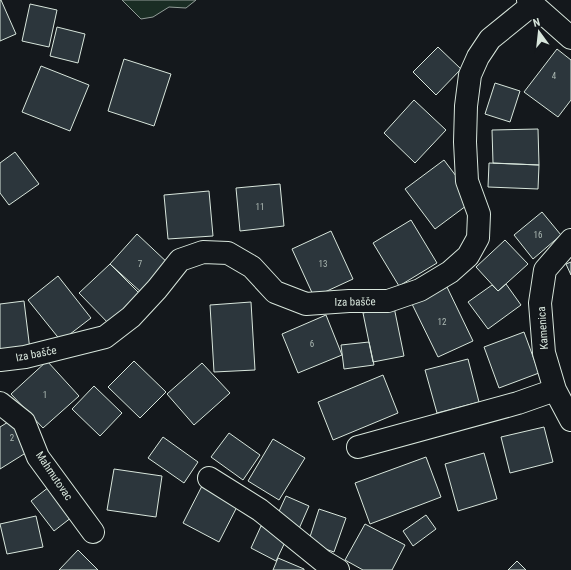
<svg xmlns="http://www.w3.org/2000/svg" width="571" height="570" font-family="'Roboto Condensed',sans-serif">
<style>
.green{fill:#1a2d24;stroke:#939e99}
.building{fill:#2c363c;stroke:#d8e6dc}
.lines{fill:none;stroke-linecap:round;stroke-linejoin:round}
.minor-casing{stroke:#d8e6dc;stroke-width:24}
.minor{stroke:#14181c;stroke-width:22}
.labels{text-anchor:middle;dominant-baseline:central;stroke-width:3;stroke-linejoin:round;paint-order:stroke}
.number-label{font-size:9px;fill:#adbab4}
.street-label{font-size:11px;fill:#d8e6dc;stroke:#14181c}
</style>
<rect width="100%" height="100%" fill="#14181c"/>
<!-- green -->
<path class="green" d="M 122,0 L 196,0 L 186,8 L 169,7 L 153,17 L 141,19 Z"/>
<!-- building -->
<path class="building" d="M 0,0 L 1,0 L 16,34 L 0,41 Z
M 30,4 L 57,10 L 49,47 L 22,41 Z
M 57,27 L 85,34 L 78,63 L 50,56 Z
M 438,47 L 461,69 L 436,95 L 413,72 Z
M 557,49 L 571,60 L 571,100 L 558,117 L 524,92 Z
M 124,59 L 171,74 L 154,126 L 108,111 Z
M 41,66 L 89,85 L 70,131 L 22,112 Z
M 495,83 L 520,91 L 510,122 L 485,114 Z
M 414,100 L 446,130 L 415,163 L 384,133 Z
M 538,129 L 539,165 L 493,163 L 492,130 Z
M 15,152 L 39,184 L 9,205 L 0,193 L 0,163 Z
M 444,160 L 474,200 L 435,229 L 405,189 Z
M 489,163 L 539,165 L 538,189 L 488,187 Z
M 280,184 L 284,226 L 240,231 L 236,188 Z
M 209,191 L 213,236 L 168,239 L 164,195 Z
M 542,212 L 561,235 L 533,259 L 514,235 Z
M 411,220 L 437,263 L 399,286 L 373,243 Z
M 331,231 L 353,279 L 314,297 L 292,249 Z
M 137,234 L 170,265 L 143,294 L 110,264 Z
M 505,240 L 528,264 L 498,291 L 476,267 Z
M 571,262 L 571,275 L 566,264 Z
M 110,264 L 143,297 L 112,327 L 79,293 Z
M 58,276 L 91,318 L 61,341 L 28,300 Z
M 506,284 L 521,305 L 488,329 L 468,302 L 492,285 L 498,291 Z
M 447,287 L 473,341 L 438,357 L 412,304 Z
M 24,301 L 30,350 L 0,354 L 0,304 Z
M 251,302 L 255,370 L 214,372 L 210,305 Z
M 394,307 L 404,356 L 373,362 L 363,313 Z
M 326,315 L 342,355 L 298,373 L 282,334 Z
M 524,332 L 539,373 L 499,388 L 484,347 Z
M 369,342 L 374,365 L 344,369 L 341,345 Z
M 468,359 L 479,402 L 437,413 L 425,370 Z
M 47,361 L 79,396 L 43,428 L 11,394 Z
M 134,361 L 166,392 L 140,418 L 108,387 Z
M 202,363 L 230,393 L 194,425 L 167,394 Z
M 383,375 L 398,413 L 333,440 L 318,402 Z
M 94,386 L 122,413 L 100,436 L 72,409 Z
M 13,419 L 32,449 L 0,469 L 0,427 Z
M 544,427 L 553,462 L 510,473 L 501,437 Z
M 229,433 L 260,455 L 243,480 L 211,457 Z
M 163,437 L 198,462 L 184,483 L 148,458 Z
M 273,439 L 305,458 L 279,500 L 248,481 Z
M 484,453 L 497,499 L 458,511 L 445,464 Z
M 426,457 L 441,497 L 370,524 L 355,483 Z
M 114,469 L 162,476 L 156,517 L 107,510 Z
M 204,482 L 240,501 L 219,542 L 183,523 Z
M 49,487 L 72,517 L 54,531 L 31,501 Z
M 286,496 L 309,506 L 298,531 L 275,520 Z
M 319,509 L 346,518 L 334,552 L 308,543 Z
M 426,515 L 436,529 L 413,546 L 403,531 Z
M 36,516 L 43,547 L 7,554 L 0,524 Z
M 365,524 L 405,545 L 392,570 L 363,570 L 345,560 Z
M 261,526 L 287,538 L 276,561 L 251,548 Z
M 78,550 L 98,570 L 59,570 Z
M 278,558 L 304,569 L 304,570 L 273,570 Z
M 517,561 L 526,570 L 508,570 Z"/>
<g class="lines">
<defs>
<path id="minor" d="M 528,0 L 571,38
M 571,240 L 545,270 L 540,303 L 544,353 L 555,390 L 571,420
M 0,360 L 25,357 L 105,337 L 131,317 L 157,289 L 180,260 L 203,252 L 228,253 L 252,267 L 275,292 L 306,304 L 349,301 L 388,301 L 420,290 L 450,272 L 468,256 L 478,238 L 479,214 L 467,181 L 465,142 L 466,106 L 470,75 L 478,57 L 490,39 L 532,5
M 0,403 L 24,422 L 38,457 L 93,532
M 358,447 L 518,403 L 555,390
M 209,478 L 260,510 L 323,561 L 338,570"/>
</defs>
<!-- minor casing -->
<use href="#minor" class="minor-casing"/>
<!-- minor -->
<use href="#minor" class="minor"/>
</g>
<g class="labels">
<!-- number labels -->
<g class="number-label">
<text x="554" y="76">4</text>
<text x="260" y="207">11</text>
<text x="538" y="235">16</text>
<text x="140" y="264">7</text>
<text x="323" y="264">13</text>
<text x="442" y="322">12</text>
<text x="312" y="344">6</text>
<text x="45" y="395">1</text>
<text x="12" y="438">2</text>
</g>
<!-- street labels -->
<g class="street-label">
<text transform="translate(355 302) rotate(-1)">Iza bašče</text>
<text transform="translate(543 328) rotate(-94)">Kamenica</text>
<text transform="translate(36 354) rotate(-11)">Iza bašče</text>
<text transform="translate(54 476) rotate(56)">Mahmutovac</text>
</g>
</g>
<!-- north arrow -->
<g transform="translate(539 32) rotate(345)" stroke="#14181c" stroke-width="3" paint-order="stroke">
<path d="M0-3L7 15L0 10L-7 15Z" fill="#d8e6dc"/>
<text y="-6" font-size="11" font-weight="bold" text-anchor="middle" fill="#d8e6dc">N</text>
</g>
</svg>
